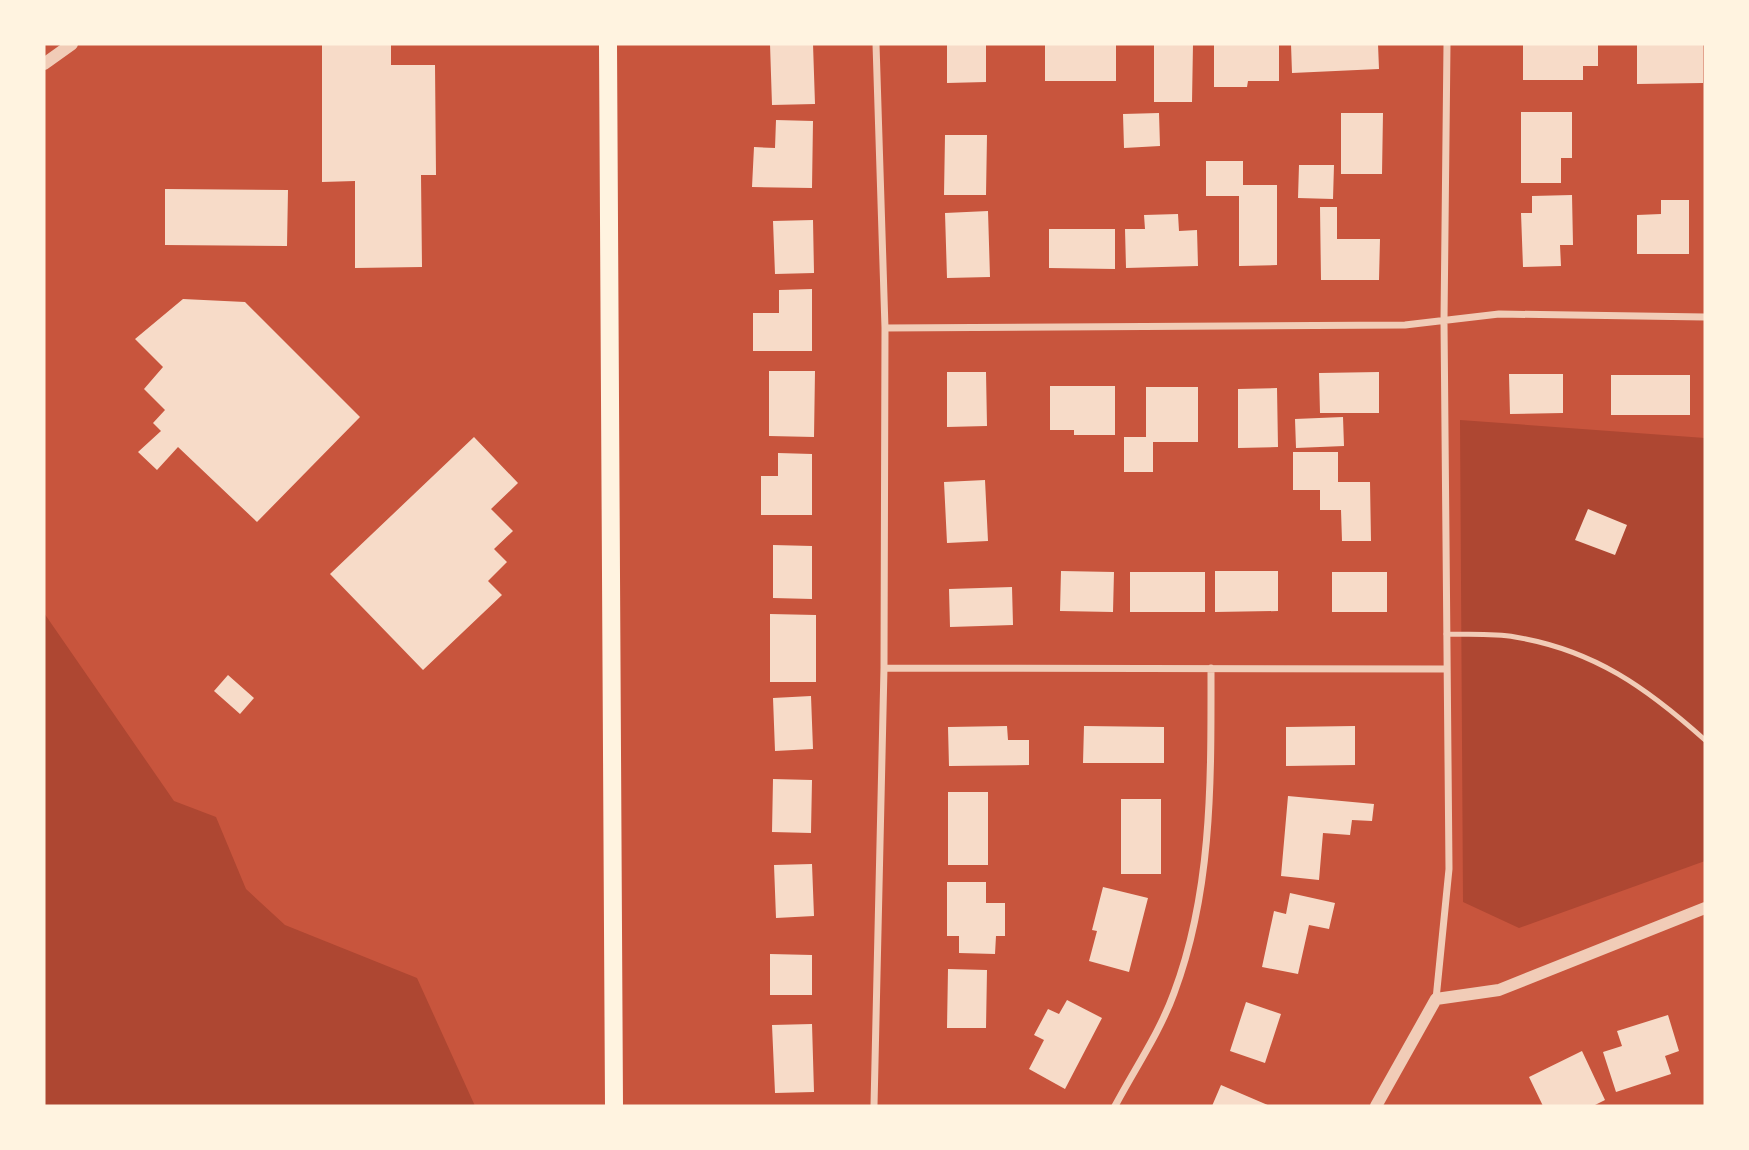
<svg xmlns="http://www.w3.org/2000/svg" width="1749" height="1150" font-family="'Roboto Condensed',sans-serif">
<style>
.green{fill:#ae4732}
.building{fill:#f7dbc8}
.lines{fill:none;stroke-linecap:round;stroke-linejoin:round}
.service{stroke:#f1ccb7;stroke-width:5}
.minor{stroke:#f1ccb7;stroke-width:7}
.tertiary{stroke:#f1ccb7;stroke-width:12}
.primary{stroke:#fff3e0;stroke-width:18}
</style>
<rect width="100%" height="100%" fill="#c8553d"/>
<!-- green -->
<path class="green" d="M 1460,420 L 1705,438 L 1705,861 L 1519,928 L 1463,902 Z
M 44,613 L 174,801 L 216,817 L 246,889 L 285,925 L 417,978 L 475,1106 L 44,1106 Z"/>
<!-- building -->
<path class="building" d="M 391,44 L 391,65 L 435,65 L 436,175 L 421,175 L 422,267 L 355,268 L 355,181 L 322,182 L 322,45 Z
M 770,44 L 813,44 L 815,104 L 772,105 Z
M 947,44 L 986,44 L 986,82 L 947,83 Z
M 1045,44 L 1116,44 L 1116,81 L 1045,81 Z
M 1154,44 L 1193,44 L 1192,102 L 1154,102 Z
M 1214,44 L 1279,44 L 1279,81 L 1248,81 L 1247,87 L 1214,87 Z
M 1291,44 L 1378,44 L 1379,69 L 1292,73 Z
M 1523,44 L 1598,44 L 1598,66 L 1583,66 L 1583,80 L 1523,80 Z
M 1637,44 L 1703,44 L 1703,83 L 1637,84 Z
M 1521,112 L 1572,112 L 1572,158 L 1561,158 L 1561,183 L 1521,183 Z
M 1159,113 L 1160,146 L 1124,148 L 1123,114 Z
M 1341,113 L 1383,113 L 1382,174 L 1341,174 Z
M 776,120 L 813,121 L 812,188 L 752,187 L 754,147 L 775,148 Z
M 945,135 L 987,135 L 986,195 L 944,195 Z
M 1206,161 L 1243,161 L 1243,185 L 1277,185 L 1277,265 L 1239,266 L 1239,196 L 1206,196 Z
M 1299,165 L 1334,165 L 1333,199 L 1298,198 Z
M 165,189 L 288,190 L 287,246 L 165,245 Z
M 1572,195 L 1573,245 L 1560,245 L 1561,266 L 1523,267 L 1521,213 L 1532,213 L 1532,196 Z
M 1661,200 L 1689,200 L 1689,254 L 1637,254 L 1637,215 L 1661,214 Z
M 1320,207 L 1337,207 L 1337,239 L 1380,239 L 1379,280 L 1321,280 Z
M 988,211 L 990,277 L 947,278 L 945,213 Z
M 1178,214 L 1179,231 L 1197,230 L 1198,266 L 1126,268 L 1125,229 L 1145,229 L 1144,215 Z
M 813,220 L 814,273 L 775,274 L 773,221 Z
M 1049,229 L 1115,229 L 1115,269 L 1049,268 Z
M 812,289 L 812,351 L 753,351 L 753,313 L 779,313 L 779,290 Z
M 183,299 L 245,302 L 360,417 L 257,522 L 178,447 L 157,470 L 138,452 L 161,431 L 153,423 L 165,410 L 144,389 L 163,367 L 135,339 Z
M 769,371 L 815,371 L 814,437 L 769,436 Z
M 947,372 L 986,372 L 987,426 L 947,427 Z
M 1379,372 L 1379,413 L 1320,413 L 1319,373 Z
M 1509,374 L 1563,374 L 1563,413 L 1510,414 Z
M 1611,375 L 1690,375 L 1690,415 L 1611,415 Z
M 1050,386 L 1115,386 L 1115,435 L 1074,435 L 1074,430 L 1050,430 Z
M 1146,387 L 1198,387 L 1198,442 L 1153,442 L 1153,472 L 1124,472 L 1124,437 L 1146,437 Z
M 1277,388 L 1278,447 L 1238,448 L 1238,389 Z
M 1343,417 L 1344,446 L 1296,448 L 1295,419 Z
M 474,437 L 518,483 L 491,509 L 513,531 L 494,549 L 507,562 L 488,581 L 502,595 L 423,670 L 330,574 Z
M 1293,452 L 1338,452 L 1338,482 L 1370,482 L 1371,541 L 1342,541 L 1341,510 L 1320,510 L 1320,490 L 1293,490 Z
M 778,453 L 812,454 L 812,515 L 761,515 L 761,476 L 778,476 Z
M 985,480 L 988,541 L 947,543 L 944,482 Z
M 1588,509 L 1627,525 L 1615,555 L 1575,540 Z
M 773,545 L 812,546 L 812,599 L 773,598 Z
M 1061,571 L 1114,572 L 1113,612 L 1060,611 Z
M 1215,571 L 1278,571 L 1278,611 L 1215,612 Z
M 1130,572 L 1205,572 L 1205,612 L 1130,612 Z
M 1332,572 L 1387,572 L 1387,612 L 1332,612 Z
M 1012,587 L 1013,625 L 950,627 L 949,589 Z
M 770,614 L 816,615 L 816,682 L 770,682 Z
M 228,675 L 254,698 L 240,714 L 214,691 Z
M 811,696 L 813,749 L 775,751 L 773,698 Z
M 1007,726 L 1008,740 L 1029,740 L 1029,765 L 949,766 L 948,727 Z
M 1084,726 L 1164,727 L 1164,763 L 1083,763 Z
M 1355,726 L 1355,765 L 1286,766 L 1286,727 Z
M 773,779 L 812,780 L 811,833 L 772,832 Z
M 948,792 L 988,792 L 988,865 L 948,865 Z
M 1288,796 L 1374,804 L 1372,821 L 1352,820 L 1350,835 L 1323,833 L 1319,880 L 1281,876 Z
M 1121,799 L 1161,799 L 1161,874 L 1121,874 Z
M 812,864 L 814,916 L 776,918 L 774,865 Z
M 947,882 L 986,882 L 986,903 L 1005,903 L 1005,936 L 996,936 L 995,954 L 959,953 L 959,936 L 947,936 Z
M 1103,887 L 1148,898 L 1129,972 L 1089,961 L 1097,931 L 1092,930 Z
M 1290,893 L 1335,903 L 1329,929 L 1309,925 L 1298,974 L 1262,967 L 1274,911 L 1286,914 Z
M 770,954 L 812,955 L 812,995 L 770,995 Z
M 948,969 L 987,970 L 986,1028 L 947,1028 Z
M 1067,1000 L 1102,1018 L 1065,1089 L 1029,1069 L 1044,1040 L 1034,1035 L 1048,1009 L 1059,1014 Z
M 1246,1002 L 1281,1014 L 1265,1063 L 1230,1051 Z
M 1668,1015 L 1679,1051 L 1665,1056 L 1671,1074 L 1616,1092 L 1603,1052 L 1622,1046 L 1617,1031 Z
M 812,1024 L 814,1092 L 775,1093 L 772,1025 Z
M 1582,1051 L 1605,1100 L 1593,1106 L 1543,1106 L 1529,1077 Z
M 1221,1085 L 1270,1106 L 1212,1106 Z"/>
<g class="lines">
<!-- service -->
<path class="service" d="M 1446,634 C 1468,635 1493,633 1515,637 C 1594,650 1647,688 1705,740"/>
<!-- minor -->
<path class="minor" d="M 885,328 L 1405,325 L 1499,314 L 1705,317
M 884,668 L 1445,669
M 1436,999 L 1449,869 L 1444,321 L 1447,44
M 874,1106 L 884,668 L 885,328 L 876,44
M 1115,1106 C 1134,1070 1160,1032 1174,993 C 1213,889 1211,777 1211,668"/>
<!-- tertiary -->
<path class="tertiary" d="M 44,64 L 72,44
M 1376,1106 L 1436,999 L 1499,990 L 1705,908"/>
<!-- primary -->
<path class="primary" d="M 608,44 L 614,1106"/>
</g>
<!-- border -->
<rect width="1749" height="1150" fill="none" stroke="#fff3e0" stroke-width="91"/>
</svg>
